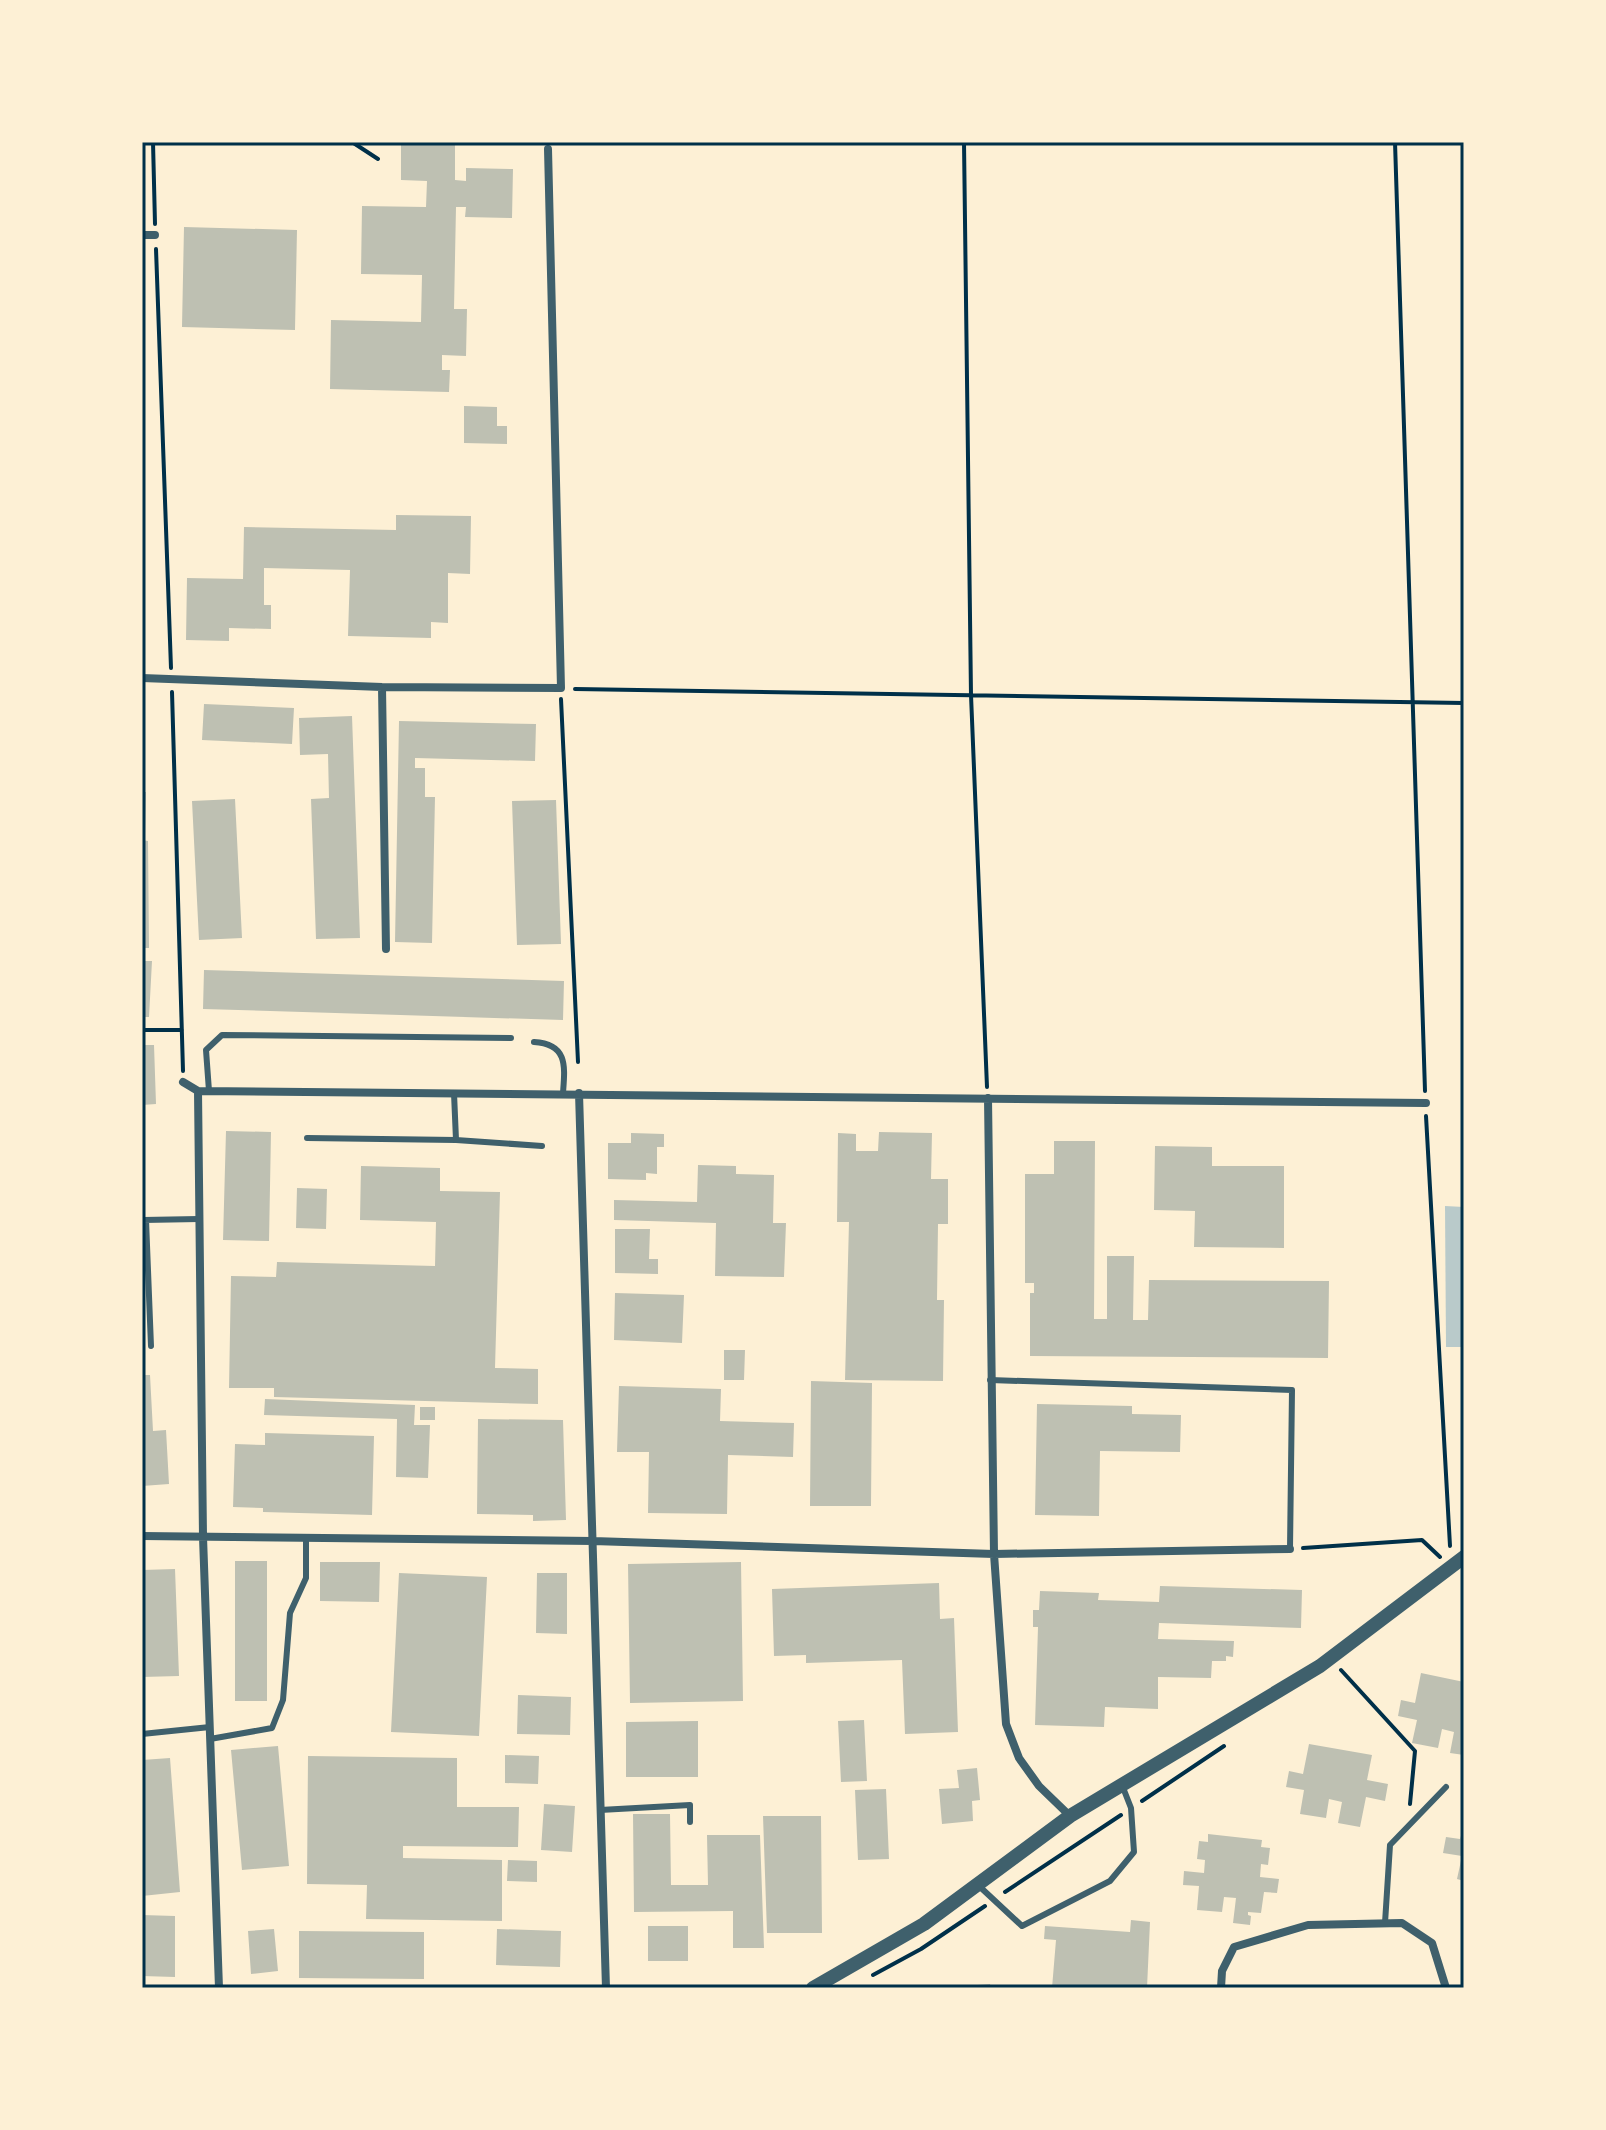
<svg xmlns="http://www.w3.org/2000/svg" width="1606" height="2130" font-family="Commissioner,sans-serif">
<style>
.green{fill:#b9caca}
.building{fill:#bec0b2}
.lines{fill:none;stroke-linecap:round;stroke-linejoin:round}
.path{stroke:#003049;stroke-width:4}
.service{stroke:#3f606c;stroke-width:6}
.minor{stroke:#3f606c;stroke-width:8}
.tertiary{stroke:#3f606c;stroke-width:14}
.neatline{fill:none;stroke:#003049;stroke-width:3}
</style>
<rect width="100%" height="100%" fill="#fdf0d5"/>
<!-- green -->
<path class="green" d="M 1445,1206 L 1464,1207 L 1464,1347 L 1446,1347 Z"/>
<!-- building -->
<path class="building" d="M 401,142 L 455,142 L 455,180 L 466,181 L 466,168 L 513,169 L 512,218 L 465,217 L 466,207 L 456,207 L 454,309 L 467,309 L 466,356 L 442,355 L 442,370 L 450,370 L 449,392 L 330,389 L 331,320 L 421,322 L 422,275 L 361,274 L 362,206 L 426,207 L 427,181 L 401,180 Z
M 184,227 L 297,230 L 295,330 L 182,327 Z
M 464,406 L 497,407 L 497,426 L 507,426 L 507,444 L 464,443 Z
M 396,515 L 471,516 L 470,574 L 448,573 L 448,623 L 431,622 L 431,638 L 348,636 L 350,570 L 264,568 L 264,605 L 271,605 L 271,629 L 229,628 L 229,641 L 186,640 L 187,578 L 243,579 L 244,527 L 396,530 Z
M 204,704 L 294,708 L 292,744 L 202,740 Z
M 352,716 L 360,938 L 316,939 L 311,799 L 329,798 L 328,754 L 300,755 L 299,718 Z
M 399,721 L 536,724 L 535,761 L 415,758 L 415,768 L 425,768 L 425,797 L 435,797 L 432,943 L 395,942 Z
M 142,792 L 146,792 L 145,834 L 142,833 Z
M 235,799 L 242,938 L 199,940 L 192,801 Z
M 556,800 L 561,944 L 517,945 L 512,801 Z
M 142,840 L 148,841 L 149,948 L 142,948 Z
M 142,961 L 152,961 L 149,1017 L 142,1017 Z
M 204,970 L 564,981 L 563,1020 L 203,1009 Z
M 142,1045 L 154,1045 L 156,1104 L 142,1105 Z
M 226,1131 L 271,1132 L 269,1241 L 223,1240 Z
M 879,1132 L 932,1133 L 931,1179 L 948,1179 L 948,1224 L 938,1224 L 937,1300 L 944,1300 L 943,1381 L 845,1380 L 849,1222 L 837,1222 L 838,1133 L 856,1134 L 856,1151 L 878,1151 Z
M 631,1133 L 664,1134 L 664,1147 L 657,1147 L 657,1174 L 646,1173 L 646,1180 L 608,1179 L 608,1143 L 631,1143 Z
M 1054,1141 L 1095,1141 L 1094,1319 L 1107,1319 L 1107,1256 L 1134,1256 L 1133,1320 L 1148,1320 L 1149,1280 L 1329,1281 L 1328,1358 L 1030,1356 L 1030,1293 L 1034,1293 L 1034,1283 L 1025,1283 L 1025,1174 L 1054,1174 Z
M 1155,1146 L 1212,1147 L 1212,1166 L 1284,1166 L 1284,1248 L 1194,1247 L 1195,1211 L 1154,1210 Z
M 698,1165 L 736,1166 L 736,1174 L 774,1175 L 773,1223 L 786,1223 L 784,1277 L 715,1276 L 716,1223 L 614,1220 L 614,1200 L 697,1202 Z
M 361,1166 L 440,1168 L 440,1191 L 500,1192 L 495,1368 L 538,1369 L 538,1404 L 274,1397 L 274,1388 L 229,1388 L 231,1276 L 276,1277 L 277,1262 L 435,1266 L 436,1222 L 360,1220 Z
M 297,1188 L 327,1189 L 326,1229 L 296,1228 Z
M 615,1229 L 650,1229 L 649,1259 L 658,1259 L 658,1274 L 615,1273 Z
M 615,1293 L 684,1295 L 682,1343 L 614,1340 Z
M 724,1350 L 745,1350 L 744,1380 L 724,1380 Z
M 142,1375 L 150,1375 L 153,1431 L 166,1430 L 169,1484 L 142,1486 Z
M 811,1381 L 872,1383 L 871,1506 L 810,1506 Z
M 619,1386 L 721,1389 L 720,1421 L 794,1423 L 793,1457 L 728,1455 L 727,1514 L 648,1513 L 649,1452 L 617,1452 Z
M 265,1399 L 415,1405 L 414,1425 L 430,1425 L 428,1478 L 396,1477 L 397,1419 L 264,1415 Z
M 1037,1404 L 1132,1406 L 1132,1414 L 1181,1415 L 1180,1452 L 1100,1451 L 1099,1516 L 1035,1515 Z
M 420,1407 L 435,1407 L 435,1420 L 420,1420 Z
M 478,1419 L 563,1420 L 566,1520 L 533,1521 L 533,1515 L 477,1514 Z
M 265,1433 L 374,1436 L 372,1515 L 263,1512 L 263,1508 L 233,1507 L 235,1444 L 265,1445 Z
M 235,1561 L 267,1561 L 267,1701 L 235,1701 Z
M 320,1562 L 380,1562 L 379,1602 L 320,1601 Z
M 741,1562 L 743,1701 L 630,1703 L 628,1564 Z
M 175,1569 L 179,1676 L 142,1677 L 142,1570 Z
M 399,1573 L 487,1577 L 479,1736 L 391,1732 Z
M 537,1573 L 567,1573 L 567,1634 L 536,1633 Z
M 939,1583 L 940,1619 L 954,1618 L 958,1732 L 905,1734 L 902,1660 L 806,1663 L 806,1655 L 774,1656 L 772,1589 Z
M 1160,1586 L 1302,1590 L 1301,1628 L 1159,1623 L 1158,1639 L 1234,1641 L 1233,1657 L 1226,1656 L 1226,1661 L 1212,1661 L 1211,1678 L 1158,1677 L 1158,1709 L 1105,1707 L 1104,1727 L 1035,1725 L 1038,1627 L 1033,1627 L 1033,1610 L 1039,1610 L 1040,1591 L 1099,1593 L 1098,1600 L 1159,1602 Z
M 1421,1673 L 1464,1682 L 1464,1755 L 1450,1753 L 1454,1732 L 1442,1729 L 1438,1748 L 1412,1743 L 1417,1720 L 1398,1716 L 1401,1700 L 1415,1703 Z
M 518,1695 L 571,1697 L 570,1735 L 517,1734 Z
M 864,1720 L 867,1781 L 841,1782 L 838,1721 Z
M 698,1721 L 698,1777 L 626,1777 L 626,1722 Z
M 1309,1744 L 1372,1755 L 1367,1780 L 1388,1784 L 1385,1801 L 1366,1797 L 1360,1827 L 1338,1823 L 1342,1802 L 1329,1799 L 1326,1818 L 1300,1814 L 1304,1790 L 1286,1787 L 1289,1771 L 1303,1774 Z
M 278,1746 L 289,1866 L 242,1870 L 231,1750 Z
M 505,1755 L 539,1756 L 538,1784 L 505,1783 Z
M 308,1756 L 457,1758 L 457,1807 L 519,1807 L 518,1847 L 403,1846 L 403,1858 L 502,1860 L 502,1921 L 366,1919 L 367,1885 L 307,1884 Z
M 170,1758 L 180,1892 L 142,1896 L 142,1760 Z
M 977,1768 L 980,1800 L 972,1801 L 973,1821 L 942,1824 L 939,1789 L 959,1788 L 957,1770 Z
M 886,1789 L 889,1859 L 858,1860 L 855,1790 Z
M 544,1804 L 575,1806 L 572,1852 L 541,1850 Z
M 633,1814 L 670,1814 L 671,1885 L 708,1885 L 707,1835 L 760,1835 L 764,1948 L 733,1948 L 733,1911 L 634,1912 Z
M 763,1816 L 821,1816 L 822,1933 L 767,1933 Z
M 1463,1829 L 1464,1829 L 1464,1881 L 1457,1879 L 1462,1856 L 1443,1853 L 1446,1837 L 1460,1839 Z
M 1208,1834 L 1262,1840 L 1261,1847 L 1270,1848 L 1268,1865 L 1261,1864 L 1260,1877 L 1279,1879 L 1277,1893 L 1264,1892 L 1261,1913 L 1248,1912 L 1248,1915 L 1251,1916 L 1250,1925 L 1233,1923 L 1236,1898 L 1224,1897 L 1222,1912 L 1197,1910 L 1199,1886 L 1183,1885 L 1184,1871 L 1204,1873 L 1205,1860 L 1197,1859 L 1199,1841 L 1208,1842 Z
M 508,1860 L 537,1861 L 537,1882 L 507,1881 Z
M 142,1915 L 175,1916 L 175,1977 L 142,1976 Z
M 1131,1920 L 1150,1922 L 1147,1988 L 1052,1988 L 1056,1940 L 1044,1939 L 1045,1926 L 1130,1932 Z
M 648,1926 L 688,1926 L 688,1961 L 648,1961 Z
M 274,1929 L 278,1971 L 251,1974 L 248,1931 Z
M 497,1929 L 561,1931 L 560,1967 L 496,1965 Z
M 299,1931 L 424,1932 L 424,1979 L 299,1978 Z
M 990,1984 L 991,1988 L 966,1988 L 965,1986 Z"/>
<g class="lines">
<!-- path -->
<path class="path" d="M 153,142 L 155,224
M 352,142 L 378,159
M 964,142 L 971,695 L 987,1087
M 1395,142 L 1425,1091
M 156,249 L 171,668
M 575,689 L 1464,703
M 172,692 L 183,1071
M 561,699 L 578,1062
M 142,1030 L 182,1030
M 1426,1116 L 1450,1546
M 1303,1548 L 1422,1540 L 1440,1557
M 1341,1670 L 1415,1751 L 1410,1804
M 1142,1801 L 1224,1746
M 1005,1892 L 1121,1815
M 873,1975 L 921,1949 L 985,1906"/>
<!-- service -->
<path class="service" d="M 534,1042 C 568,1044 565,1066 563,1093
M 209,1091 L 206,1050 L 222,1035 L 511,1038
M 307,1138 L 456,1140 L 454,1093
M 456,1140 L 542,1146
M 143,1220 L 199,1219
M 146,1220 L 151,1346
M 990,1380 L 1292,1390 L 1290,1549
M 142,1734 L 210,1727
M 210,1739 L 272,1728 L 283,1700 L 290,1613 L 306,1578 L 306,1538
M 600,1810 L 690,1805 L 690,1822
M 979,1886 L 1022,1926 L 1110,1881 L 1134,1852 L 1131,1808 L 1122,1785
M 1385,1923 L 1390,1845 L 1446,1787"/>
<!-- minor -->
<path class="minor" d="M 142,235 L 155,235
M 142,678 L 382,687 L 561,688 L 548,149
M 382,687 L 386,949
M 183,1082 L 198,1091 L 203,1537 L 219,1988
M 198,1091 L 1426,1103
M 579,1093 L 606,1988
M 988,1098 L 994,1554 L 1006,1724 L 1019,1758 L 1039,1786 L 1070,1816
M 142,1536 L 593,1541 L 994,1554 L 1290,1549
M 1221,1988 L 1222,1971 L 1234,1947 L 1308,1925 L 1402,1923 L 1432,1943 L 1446,1988"/>
<!-- tertiary -->
<path class="tertiary" d="M 813,1988 L 924,1924 L 1070,1816 L 1320,1666 L 1464,1557"/>
</g>
<!-- border -->
<rect width="1606" height="2130" fill="none" stroke="#fdf0d5" stroke-width="288"/>
<rect x="144" y="144" width="1318" height="1842" class="neatline"/>
</svg>
